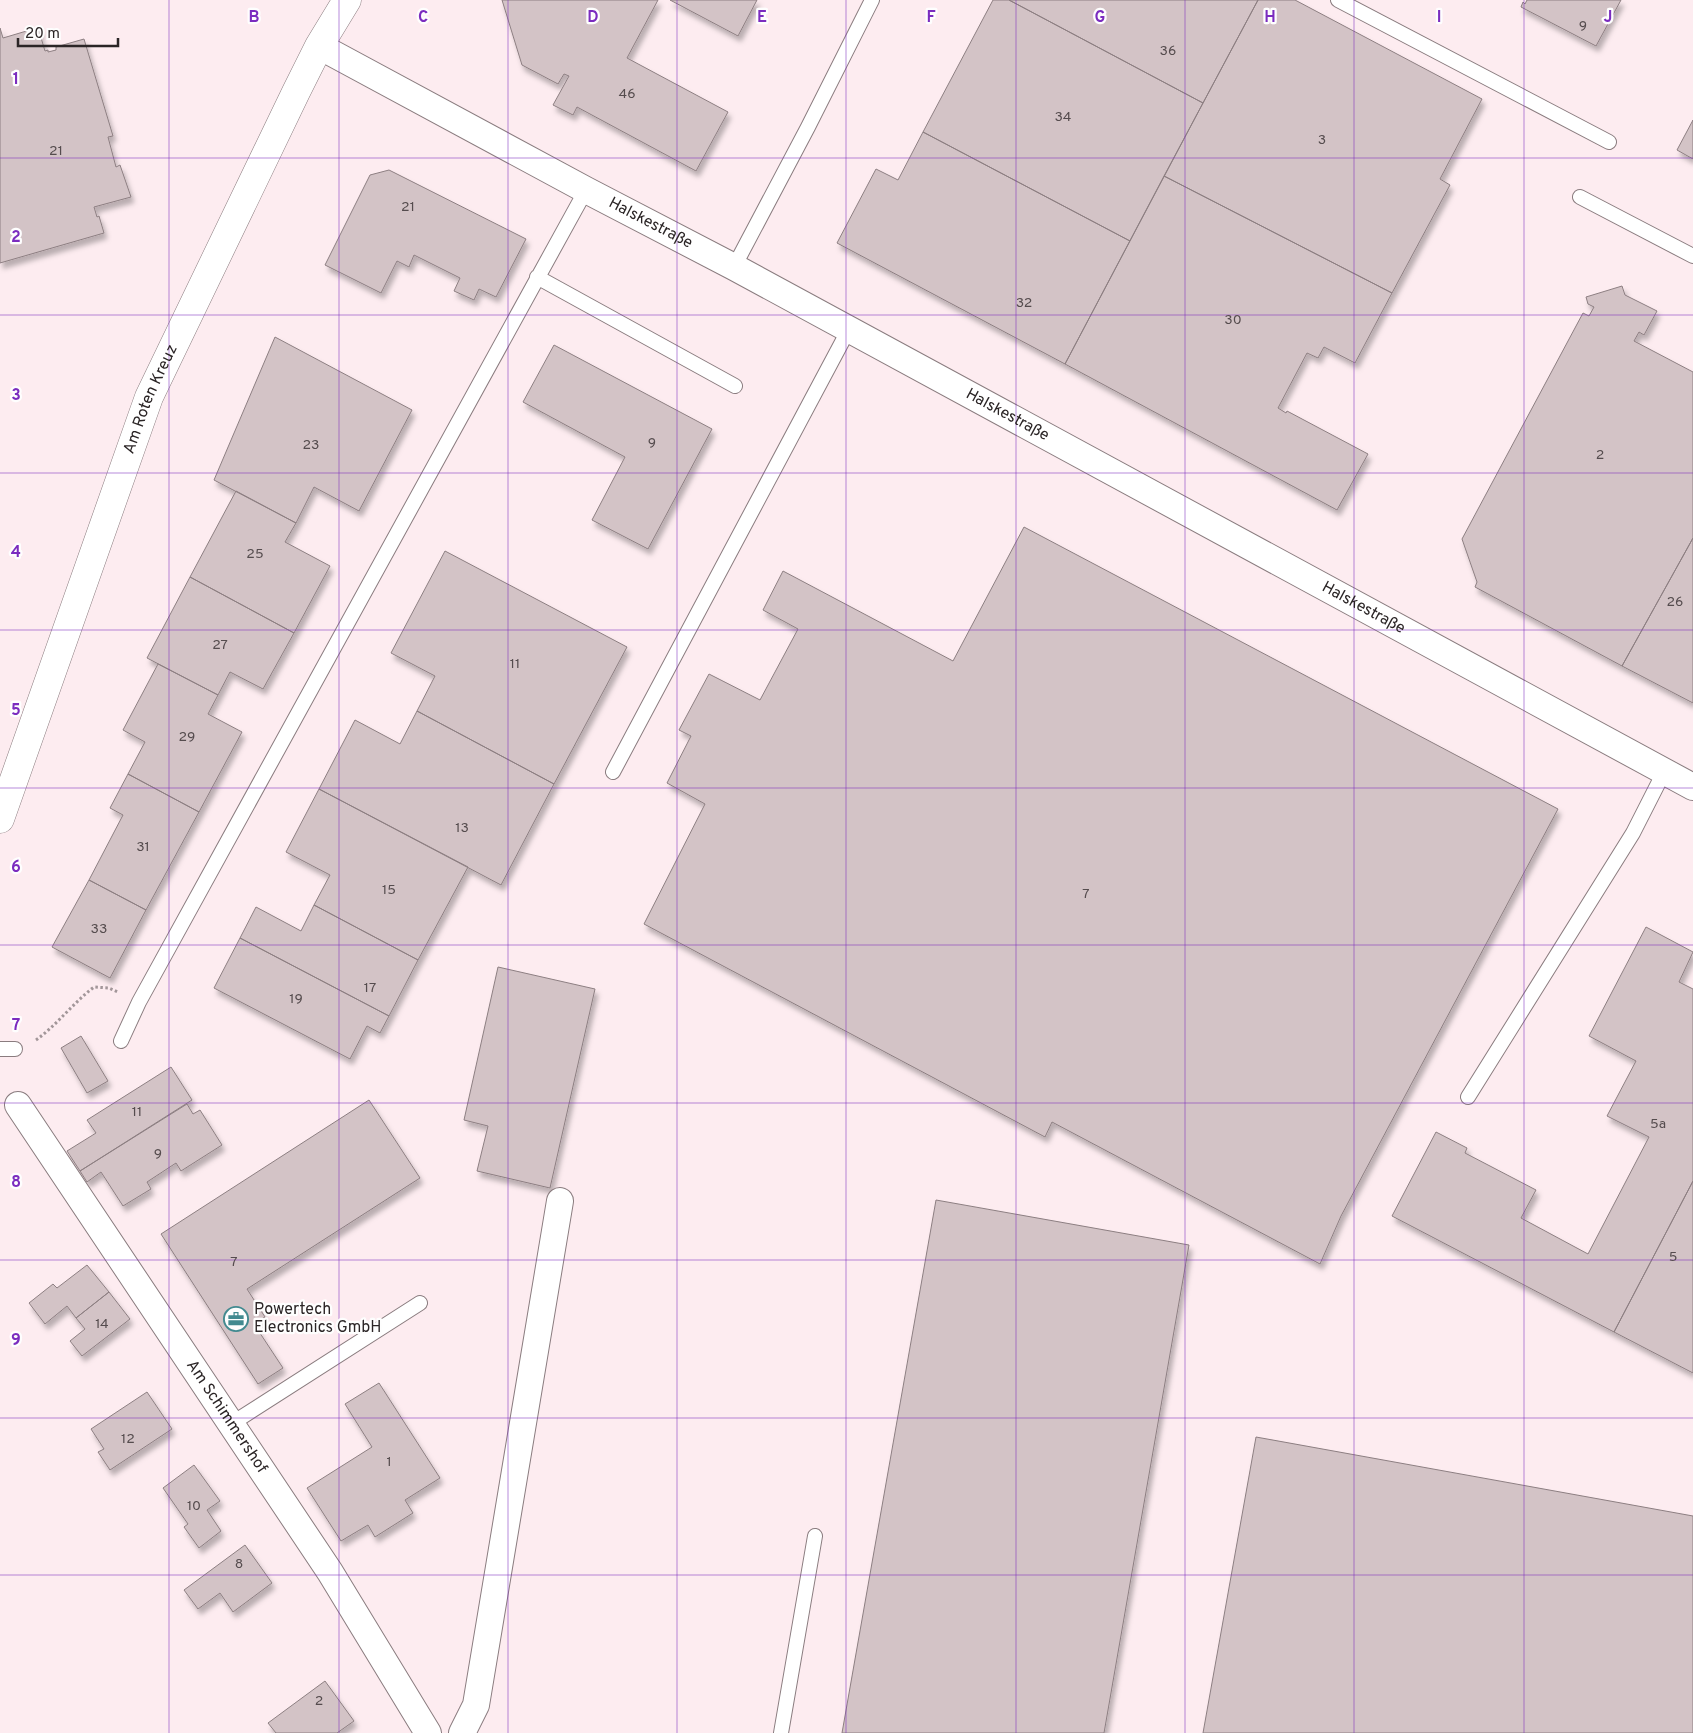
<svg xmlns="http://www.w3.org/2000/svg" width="1693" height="1733" font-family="Overpass,sans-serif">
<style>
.building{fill:#d3c3c6;stroke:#8d7f82;filter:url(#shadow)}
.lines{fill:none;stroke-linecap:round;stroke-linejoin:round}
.lane-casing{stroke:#8a7c7f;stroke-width:16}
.street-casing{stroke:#8a7c7f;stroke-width:28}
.secondary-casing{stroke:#8a7c7f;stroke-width:29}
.path{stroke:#a29699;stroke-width:3;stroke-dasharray:2.5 2.5;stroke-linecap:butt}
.lane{stroke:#fff;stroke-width:14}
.street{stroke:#fff;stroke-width:26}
.secondary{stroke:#fff;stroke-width:28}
.grid{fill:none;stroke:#7b2cbf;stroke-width:1;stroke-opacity:0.55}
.labels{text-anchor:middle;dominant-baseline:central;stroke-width:4.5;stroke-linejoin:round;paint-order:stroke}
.number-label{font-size:14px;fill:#554c4e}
.street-label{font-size:16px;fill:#2b2526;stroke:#fefefe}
.poi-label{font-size:16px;fill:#2b2526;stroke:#fefefe;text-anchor:start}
.grid-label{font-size:16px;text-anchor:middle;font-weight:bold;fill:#7b2cbf;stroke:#fefefe;stroke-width:4.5;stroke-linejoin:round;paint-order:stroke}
</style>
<defs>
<filter id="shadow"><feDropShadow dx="3" dy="5.5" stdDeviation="2.5" flood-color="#0004"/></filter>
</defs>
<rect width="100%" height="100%" fill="#fdecf0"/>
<!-- building -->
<path class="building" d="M 502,0 L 658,0 L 627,58 L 728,112 L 696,171 L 577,107 L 573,115 L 553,105 L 569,76 L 564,74 L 558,84 L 522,65 Z
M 670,0 L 757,0 L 738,36 Z
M 993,0 L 1009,0 L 1203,103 L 1130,241 L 923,132 Z
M 1009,0 L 1258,0 L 1203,103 Z
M 1258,0 L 1295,0 L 1482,99 L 1440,179 L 1450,185 L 1392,293 L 1164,176 Z
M 1527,0 L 1621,0 L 1596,46 L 1521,7 L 1523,2 L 1525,4 Z
M 40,27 L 41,30 L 39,31 L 45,51 L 48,50 L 48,52 L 56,50 L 56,47 L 84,39 L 113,136 L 108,137 L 116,167 L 120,165 L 131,197 L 94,207 L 97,217 L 99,216 L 104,233 L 0,263 L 0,28 L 3,38 Z
M 1693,120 L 1693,159 L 1677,150 Z
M 923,132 L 1130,241 L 1065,364 L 837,243 L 876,169 L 898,180 Z
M 389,170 L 526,239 L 496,297 L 479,289 L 474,300 L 454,291 L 460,278 L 414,255 L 409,267 L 397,261 L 381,293 L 325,265 L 370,175 Z
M 1164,176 L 1392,293 L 1355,363 L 1324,347 L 1318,358 L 1307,353 L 1278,408 L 1286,413 L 1287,411 L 1368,454 L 1337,510 L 1065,364 Z
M 1622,286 L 1625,295 L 1657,311 L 1644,335 L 1639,332 L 1634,341 L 1693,372 L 1693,538 L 1622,666 L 1475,587 L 1477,582 L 1462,539 L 1583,313 L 1589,316 L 1594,307 L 1588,304 L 1586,297 Z
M 275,337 L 412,410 L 359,511 L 314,487 L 296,523 L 214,480 Z
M 554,345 L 712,429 L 648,549 L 592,520 L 625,457 L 523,402 Z
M 236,491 L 296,523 L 285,542 L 330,566 L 294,633 L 190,577 Z
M 1024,527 L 1558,809 L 1341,1216 L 1320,1264 L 1052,1122 L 1045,1137 L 644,924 L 705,804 L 667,783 L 691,736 L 679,730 L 709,674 L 760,700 L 798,629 L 763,610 L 783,571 L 953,661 Z
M 1693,538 L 1693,703 L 1622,666 Z
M 445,551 L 627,647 L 554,784 L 417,711 L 435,676 L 391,653 Z
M 190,577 L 294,633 L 263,689 L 230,672 L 218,695 L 147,658 Z
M 158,664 L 218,695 L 208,714 L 242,732 L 199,812 L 128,774 L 145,742 L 123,730 Z
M 417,711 L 554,784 L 501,885 L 319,789 L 355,720 L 400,744 Z
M 128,774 L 199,812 L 146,910 L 89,880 L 123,815 L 110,808 Z
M 319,789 L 468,867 L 418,960 L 314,905 L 330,875 L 286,852 Z
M 89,880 L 146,910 L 110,978 L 52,947 Z
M 314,905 L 418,960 L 389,1016 L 240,938 L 256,907 L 301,931 Z
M 1646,927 L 1693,952 L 1679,982 L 1693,989 L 1693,1181 L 1614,1332 L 1392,1216 L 1436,1132 L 1467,1148 L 1465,1153 L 1536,1190 L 1521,1218 L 1588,1254 L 1649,1137 L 1607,1116 L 1636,1061 L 1589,1036 Z
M 240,938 L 389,1016 L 380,1033 L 367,1026 L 350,1059 L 214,988 Z
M 498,967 L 595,989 L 550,1188 L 477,1171 L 488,1126 L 464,1120 Z
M 81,1036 L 108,1081 L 87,1093 L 61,1048 Z
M 171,1067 L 192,1100 L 80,1171 L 67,1151 L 96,1133 L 87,1120 Z
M 369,1100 L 420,1178 L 247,1289 L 265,1317 L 254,1324 L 283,1368 L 258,1384 L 161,1234 Z
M 187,1104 L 193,1114 L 200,1110 L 222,1145 L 181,1171 L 176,1163 L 147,1182 L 151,1189 L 123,1206 L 101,1172 L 87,1182 L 80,1171 Z
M 1693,1181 L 1693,1373 L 1614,1332 Z
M 936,1200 L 1189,1245 L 1104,1733 L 842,1733 Z
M 87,1265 L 109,1292 L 76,1318 L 67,1306 L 45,1324 L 29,1303 L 53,1284 L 57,1288 Z
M 109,1292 L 130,1319 L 82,1356 L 70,1341 L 85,1329 L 76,1318 Z
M 379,1383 L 440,1478 L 405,1500 L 413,1513 L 375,1537 L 368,1525 L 341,1541 L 307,1488 L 372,1447 L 345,1404 Z
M 147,1392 L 172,1429 L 110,1470 L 98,1452 L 104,1449 L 91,1429 Z
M 1256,1437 L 1693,1516 L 1693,1733 L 1203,1733 Z
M 194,1465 L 220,1501 L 207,1510 L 221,1531 L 199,1548 L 184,1527 L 188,1524 L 163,1488 Z
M 245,1545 L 272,1583 L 233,1612 L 220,1593 L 198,1609 L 184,1590 Z
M 325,1681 L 354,1721 L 337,1733 L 276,1733 L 268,1723 Z"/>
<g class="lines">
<defs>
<path id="lane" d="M 1338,0 L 1609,142
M 1580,197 L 1693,256
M 734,267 L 808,127 L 872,0
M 537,277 L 735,386
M 613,772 L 849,329
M 121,1041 L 139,1002 L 586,190
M 0,1049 L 15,1049
M 1468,1097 L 1633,833 L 1664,772
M 231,1424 L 420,1303
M 781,1733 L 815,1536"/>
<g id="street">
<path id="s1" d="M 319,46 L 586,190 L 734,267 L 1693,787"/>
<path id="s2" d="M 18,1105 L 330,1572 L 428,1733"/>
<path d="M 462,1733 L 476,1705 L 560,1201"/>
</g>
<g id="secondary">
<path id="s3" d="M 0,819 L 149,397 L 296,92 L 319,46 L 347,0"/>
</g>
</defs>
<!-- lane casing -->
<use href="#lane" class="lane-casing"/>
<!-- street casing -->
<use href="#street" class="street-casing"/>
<!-- secondary casing -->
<use href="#secondary" class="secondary-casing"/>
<!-- path -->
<path class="path" d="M 36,1040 C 57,1025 73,1003 94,987 L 109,988 L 118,992"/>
<!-- lane -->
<use href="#lane" class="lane"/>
<!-- street -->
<use href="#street" class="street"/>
<!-- secondary -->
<use href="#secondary" class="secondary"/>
</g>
<!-- grid -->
<path class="grid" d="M 169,0 L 169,1733M 339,0 L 339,1733M 508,0 L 508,1733M 677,0 L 677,1733M 846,0 L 846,1733M 1016,0 L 1016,1733M 1185,0 L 1185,1733M 1354,0 L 1354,1733M 1524,0 L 1524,1733M 0,158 L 1693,158M 0,315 L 1693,315M 0,473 L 1693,473M 0,630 L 1693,630M 0,788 L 1693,788M 0,945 L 1693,945M 0,1103 L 1693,1103M 0,1260 L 1693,1260M 0,1418 L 1693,1418M 0,1575 L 1693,1575"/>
<!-- icons -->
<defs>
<symbol id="office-ring" viewBox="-11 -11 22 22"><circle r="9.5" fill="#fefefe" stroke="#428a90" stroke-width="1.5"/><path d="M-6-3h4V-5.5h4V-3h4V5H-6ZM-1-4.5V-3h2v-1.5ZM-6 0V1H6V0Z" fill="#428a90"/></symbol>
</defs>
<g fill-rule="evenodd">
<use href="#office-ring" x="222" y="1305" width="28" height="28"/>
</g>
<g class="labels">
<!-- number labels -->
<g class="number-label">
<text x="1583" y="26">9</text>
<text x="1168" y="51">36</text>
<text x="627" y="94">46</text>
<text x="1063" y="117">34</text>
<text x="1322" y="140">3</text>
<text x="56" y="151">21</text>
<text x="408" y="207">21</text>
<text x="1024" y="303">32</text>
<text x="1233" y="320">30</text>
<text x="652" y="443">9</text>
<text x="311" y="445">23</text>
<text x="1600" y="455">2</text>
<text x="255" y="554">25</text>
<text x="1675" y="602">26</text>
<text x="220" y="645">27</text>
<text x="515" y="664">11</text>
<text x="187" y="737">29</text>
<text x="462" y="828">13</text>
<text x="143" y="847">31</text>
<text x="389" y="890">15</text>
<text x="1086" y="894">7</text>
<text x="99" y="929">33</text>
<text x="370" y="988">17</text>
<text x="296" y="999">19</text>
<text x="137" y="1112">11</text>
<text x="1658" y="1124">5a</text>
<text x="158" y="1154">9</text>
<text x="1673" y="1257">5</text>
<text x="234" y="1262">7</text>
<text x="102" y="1324">14</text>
<text x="128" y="1439">12</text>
<text x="389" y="1462">1</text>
<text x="194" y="1506">10</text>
<text x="239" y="1564">8</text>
<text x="319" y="1701">2</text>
</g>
<!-- street labels -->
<g class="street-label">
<text stroke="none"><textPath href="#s1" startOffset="376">Halskestraße</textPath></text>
<text stroke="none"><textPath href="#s3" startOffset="446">Am Roten Kreuz</textPath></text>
<text stroke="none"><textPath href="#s1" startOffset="781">Halskestraße</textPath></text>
<text stroke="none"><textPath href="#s1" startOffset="1186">Halskestraße</textPath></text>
<text stroke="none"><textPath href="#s2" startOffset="375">Am Schimmershof</textPath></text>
</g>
<!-- poi labels -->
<g class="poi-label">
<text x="254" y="1310">Powertech<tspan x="254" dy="18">Electronics GmbH</tspan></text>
</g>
</g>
<g class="grid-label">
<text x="254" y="22">B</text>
<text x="423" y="22">C</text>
<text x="593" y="22">D</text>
<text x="762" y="22">E</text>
<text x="931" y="22">F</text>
<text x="1100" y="22">G</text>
<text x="1270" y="22">H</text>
<text x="1439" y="22">I</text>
<text x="1608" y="22">J</text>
<text x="16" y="84">1</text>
<text x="16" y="242">2</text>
<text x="16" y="400">3</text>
<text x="16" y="557">4</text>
<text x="16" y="715">5</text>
<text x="16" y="872">6</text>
<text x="16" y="1030">7</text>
<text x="16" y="1187">8</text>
<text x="16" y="1345">9</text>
</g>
<!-- scale -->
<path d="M18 38v8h100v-8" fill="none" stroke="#2b2526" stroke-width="2.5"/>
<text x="25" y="38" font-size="15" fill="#2b2526" stroke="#fefefe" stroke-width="4" paint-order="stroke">20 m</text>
</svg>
